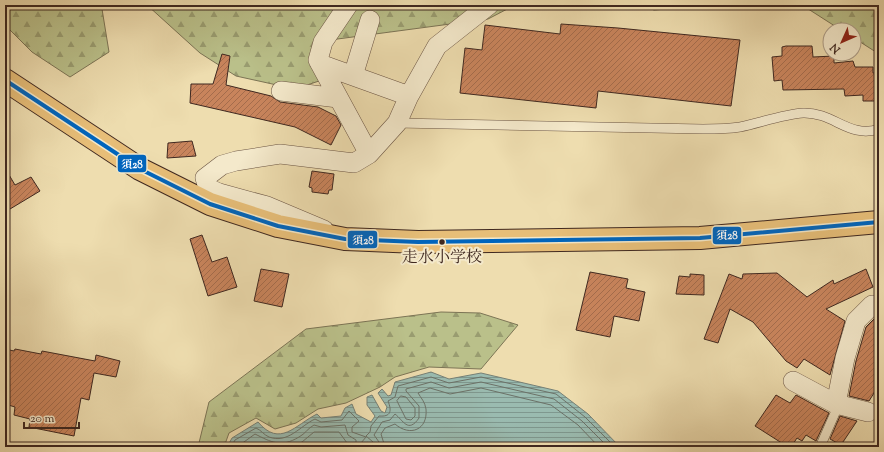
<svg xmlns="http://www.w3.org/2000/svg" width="884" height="452" font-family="'Sorts Mill Goudy','Noto Serif JP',serif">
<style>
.forest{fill:url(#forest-firs);stroke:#7c7455}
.water{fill:url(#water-rules);stroke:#768076}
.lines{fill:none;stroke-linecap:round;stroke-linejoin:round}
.shore{stroke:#6c7268;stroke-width:1}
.building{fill:url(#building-hatch);stroke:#3f2820}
.lane-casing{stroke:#6b5544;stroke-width:10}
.street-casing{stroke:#6b5544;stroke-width:20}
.highway-casing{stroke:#3f2820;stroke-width:24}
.lane{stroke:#f4e9cb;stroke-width:9}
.street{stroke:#f4e9cb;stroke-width:19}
.highway{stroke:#e7be78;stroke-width:22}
.bus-1-casing{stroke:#f4e9cb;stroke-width:7}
.bus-1{stroke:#0065bd;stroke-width:4}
.bus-dot{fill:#3f2820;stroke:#f4e9cb;stroke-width:1.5}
.labels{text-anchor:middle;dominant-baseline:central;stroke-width:4;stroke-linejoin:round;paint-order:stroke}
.bus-label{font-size:16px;fill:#3f2820;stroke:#f4e9cb}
.line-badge{stroke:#f4e9cb;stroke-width:1.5}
.badge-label{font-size:11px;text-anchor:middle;font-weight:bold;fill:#fff}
</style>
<defs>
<pattern id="forest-firs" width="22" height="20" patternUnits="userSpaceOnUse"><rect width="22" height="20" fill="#bac08a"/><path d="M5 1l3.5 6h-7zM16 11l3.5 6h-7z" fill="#999c70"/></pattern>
<pattern id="water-rules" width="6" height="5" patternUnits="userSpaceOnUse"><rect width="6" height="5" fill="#9abbb0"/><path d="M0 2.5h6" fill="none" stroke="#7f988f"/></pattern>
<pattern id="building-hatch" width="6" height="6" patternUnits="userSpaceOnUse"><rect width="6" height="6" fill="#c8845c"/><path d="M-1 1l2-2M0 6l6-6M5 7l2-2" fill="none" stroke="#a46c4c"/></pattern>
</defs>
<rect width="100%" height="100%" fill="#eeddaf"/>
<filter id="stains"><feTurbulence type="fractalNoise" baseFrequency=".005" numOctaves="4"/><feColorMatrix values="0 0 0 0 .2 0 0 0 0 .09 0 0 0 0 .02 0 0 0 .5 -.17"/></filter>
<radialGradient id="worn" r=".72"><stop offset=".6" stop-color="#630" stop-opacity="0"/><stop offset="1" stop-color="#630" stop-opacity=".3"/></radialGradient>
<!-- forest -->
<path class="forest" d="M 5,5 L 129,5 L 102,9 L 109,52 L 70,77 L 32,52 L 5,25 Z
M 147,5 L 515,5 L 488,19 L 330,40 L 319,81 L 295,89 L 236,76 L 200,53 Z
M 640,5 L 717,5 L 654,10 Z
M 802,5 L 879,5 L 879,54 L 854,38 L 854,30 L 841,30 Z
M 441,312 L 480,313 L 518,325 L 481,369 L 429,367 L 395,377 L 380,387 L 346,403 L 318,409 L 296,423 L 275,429 L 256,418 L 229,433 L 224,447 L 198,447 L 209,402 L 306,329 Z"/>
<!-- water -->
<path class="water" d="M 431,372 L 449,379 L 481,373 L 558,391 L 588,414 L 620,447 L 369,447 L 370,445 L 368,442 L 365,444 L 365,447 L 227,447 L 232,438 L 258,422 C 280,448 295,425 317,414 L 321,418 L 341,416 L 345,408 L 352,404 L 356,414 L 371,422 L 375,416 L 367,405 L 367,397 L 372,395 L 381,411 L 385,413 L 387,407 L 378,393 L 382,389 L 388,396 L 391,395 L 395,382 Z"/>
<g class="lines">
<!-- shore -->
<path class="shore" d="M 401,396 L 406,397 L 415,408 L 415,416 L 411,420 L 406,419 L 397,401 Z
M 231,447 L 235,440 L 256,428 C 261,430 264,435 269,437 C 288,444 300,426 315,419 L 321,422 L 342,420 L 349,411 L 359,421 L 352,427 L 352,432 L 366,437 L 361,443 L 361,447
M 237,447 L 255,434 C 271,442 281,448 299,437 C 305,434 308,428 314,425 L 321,427 L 345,425 L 348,435 L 356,440 L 356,447
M 290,447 L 302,442 L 314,432 L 339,432 L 350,447
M 374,447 L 373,442 L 366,436 L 370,432 L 371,426 L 379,416 C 391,417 392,411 388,401 L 395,397 L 398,386 L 431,377 L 449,383 L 481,377 L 556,394 L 585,417 L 615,447
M 379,447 L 379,442 L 374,435 L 382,422 L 390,420 L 395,414 C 403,420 408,434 419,418 L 419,406 L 406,391 L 406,389 L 431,382 L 449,388 L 481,382 L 554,399 L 582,421 L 608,447
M 385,447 L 381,434 L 385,428 L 395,424 C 410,437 428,430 426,409 C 425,402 421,398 418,393 L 430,388 L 450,394 L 481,388 L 551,405 L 578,425 L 599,447"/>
</g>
<!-- building -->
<path class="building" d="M 561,24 L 618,28 L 740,40 L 731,106 L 598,91 L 596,108 L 460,93 L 465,48 L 482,50 L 485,25 L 560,34 Z
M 786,46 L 812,46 L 813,57 L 834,56 L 834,63 L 853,61 L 855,67 L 873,67 L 873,73 L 879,73 L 879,101 L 863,101 L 863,95 L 845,96 L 844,89 L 783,90 L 782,80 L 774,81 L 772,57 L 782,56 L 782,47 Z
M 222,54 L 230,56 L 226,85 L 271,96 L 280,102 L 318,107 L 336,116 L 341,125 L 331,145 L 295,127 L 190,103 L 191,84 L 213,84 Z
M 192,141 L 196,156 L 167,158 L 168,143 Z
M 5,168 L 15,185 L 31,177 L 40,191 L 5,212 Z
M 312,171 L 334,174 L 332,190 L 329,190 L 328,194 L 312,192 L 312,188 L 309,187 Z
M 202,235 L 212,262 L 227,257 L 237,287 L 208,296 L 190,239 Z
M 261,269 L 289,274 L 282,307 L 254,301 Z
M 866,269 L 873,287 L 826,309 L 845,321 L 830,375 L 804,359 L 797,368 L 786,361 L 753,322 L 730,309 L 718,343 L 704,339 L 729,274 L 742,279 L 743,274 L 777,273 L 807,297 L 833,280 L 834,284 Z
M 590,272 L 628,279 L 626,288 L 645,292 L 639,321 L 614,316 L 610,337 L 576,330 Z
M 690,274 L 704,275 L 704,295 L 676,294 L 679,276 L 690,277 Z
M 877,316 L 879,316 L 879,385 L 869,401 L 849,396 L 856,361 L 866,327 Z
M 5,349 L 14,351 L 15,349 L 41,354 L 42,351 L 95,361 L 96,355 L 120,361 L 116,377 L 94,373 L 89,400 L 81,398 L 74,436 L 29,427 L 30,419 L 14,415 L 15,407 L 5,404 Z
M 776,395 L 790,403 L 796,395 L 829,413 L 816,441 L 806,435 L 802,441 L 797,438 L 791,447 L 788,447 L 755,426 Z
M 840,416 L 857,421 L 841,445 L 830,439 Z"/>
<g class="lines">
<defs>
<path id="lane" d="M 397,123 L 703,129 C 715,129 728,129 740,127 C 759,123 785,114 803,113 C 834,112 849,139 879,129
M 820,447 L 835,413 L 836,404"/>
<path id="street" d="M 348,5 L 323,42 L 318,60 L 369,154
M 320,64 L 409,96
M 353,76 L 370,20
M 281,91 L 338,98
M 324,230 L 267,206 L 219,193 L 208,188 L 205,178 L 222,165 L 236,161 L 280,154 L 354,163 L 369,154 L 397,123 L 409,96 L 437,46 L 489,5
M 793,381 L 836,404 L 868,412
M 836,404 L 845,358 L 856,321 L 872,305 L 879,305"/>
<path id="highway" d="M 5,80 L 140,169 L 210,204 L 278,226 L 345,239 L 418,242 L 700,238 L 879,222"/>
</defs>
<!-- lane casing -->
<use href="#lane" class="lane-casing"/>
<!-- street casing -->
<use href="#street" class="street-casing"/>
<!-- highway casing -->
<use href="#highway" class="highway-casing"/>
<!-- lane -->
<use href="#lane" class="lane"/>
<!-- street -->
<use href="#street" class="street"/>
<!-- highway -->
<use href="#highway" class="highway"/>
<defs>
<path id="bus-1" d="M 5,80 L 140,169 L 210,204 L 278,226 L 345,239 L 418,242 L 700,238 L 879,222"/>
</defs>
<!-- bus-1 casing -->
<use href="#bus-1" class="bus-1-casing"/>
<!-- bus-1 -->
<use href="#bus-1" class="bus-1"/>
</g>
<!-- markers -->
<circle class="bus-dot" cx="442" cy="242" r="3.5"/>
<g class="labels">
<!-- bus labels -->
<g class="bus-label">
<text x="442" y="258">走水小学校</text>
</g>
</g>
<g class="line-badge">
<rect x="117" y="154" width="30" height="19" rx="4" fill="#0065bd"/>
<rect x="712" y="226" width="30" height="19" rx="4" fill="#0065bd"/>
<rect x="347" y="230" width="31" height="19" rx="4" fill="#0065bd"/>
</g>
<g class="badge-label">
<text x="132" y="168">須28</text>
<text x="727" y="239">須28</text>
<text x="363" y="244">須28</text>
</g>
<!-- margin -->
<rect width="884" height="452" fill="none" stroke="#eeddaf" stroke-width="20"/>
<rect x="6" y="6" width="872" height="440" fill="none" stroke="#3f2820" stroke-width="2"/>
<rect x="10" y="10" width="864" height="432" fill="none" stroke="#3f2820"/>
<!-- north arrow -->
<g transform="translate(842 42) rotate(225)"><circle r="19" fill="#f4e9cb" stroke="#ac9c87"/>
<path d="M0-3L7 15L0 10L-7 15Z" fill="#8f2418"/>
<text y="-6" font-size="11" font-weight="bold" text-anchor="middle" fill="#3f2820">N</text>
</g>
<!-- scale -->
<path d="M24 422v6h55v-6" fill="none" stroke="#3f2820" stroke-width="2"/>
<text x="30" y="422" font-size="12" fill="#3f2820" stroke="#f4e9cb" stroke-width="3" paint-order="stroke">20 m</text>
<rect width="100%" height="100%" filter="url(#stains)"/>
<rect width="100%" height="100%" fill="url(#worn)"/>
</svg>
